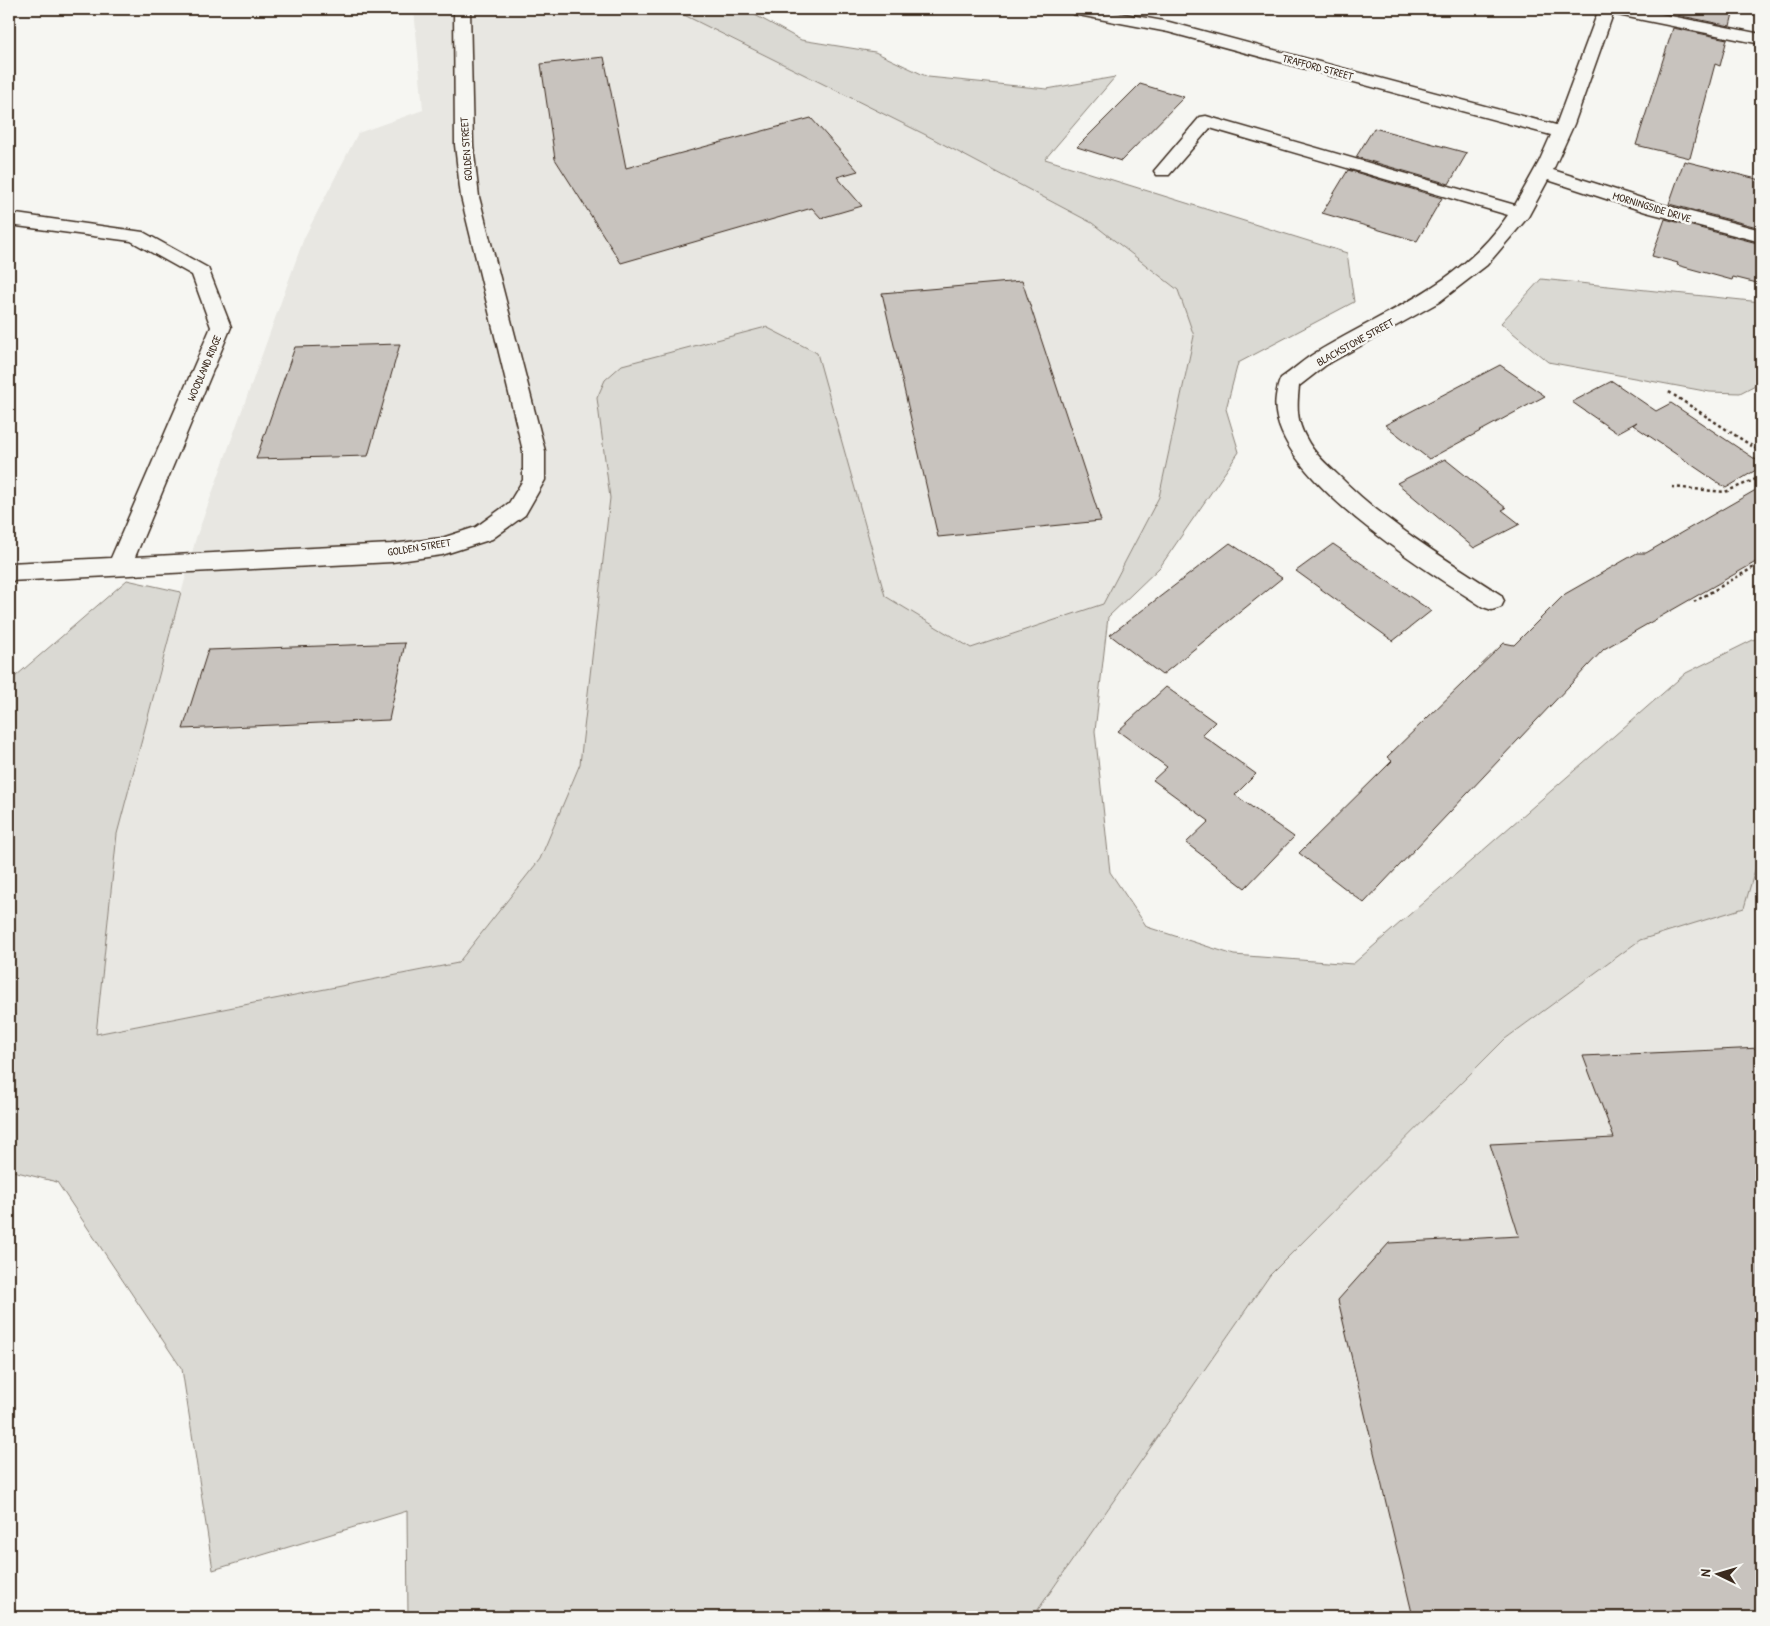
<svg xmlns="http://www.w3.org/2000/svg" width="1770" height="1626" font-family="'Patrick Hand',sans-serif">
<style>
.built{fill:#e8e7e2}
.green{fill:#dad9d3;stroke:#8a8278}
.building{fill:#c8c3be;stroke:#3b2a1e}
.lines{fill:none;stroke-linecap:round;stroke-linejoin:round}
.minor-casing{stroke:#3b2a1e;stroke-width:3}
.path{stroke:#3b2a1e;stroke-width:2.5;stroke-dasharray:3 3;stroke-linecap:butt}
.minor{fill:#f6f6f2;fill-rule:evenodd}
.labels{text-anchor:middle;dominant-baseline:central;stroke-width:5;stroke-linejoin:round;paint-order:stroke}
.far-street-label{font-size:11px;fill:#3b2a1e;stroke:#f6f6f2}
</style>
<rect width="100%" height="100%" fill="#f6f6f2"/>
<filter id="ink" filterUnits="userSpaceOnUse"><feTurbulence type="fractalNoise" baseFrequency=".02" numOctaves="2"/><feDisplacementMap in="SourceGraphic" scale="10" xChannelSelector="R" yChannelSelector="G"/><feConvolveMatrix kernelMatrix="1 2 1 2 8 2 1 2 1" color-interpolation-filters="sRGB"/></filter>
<g filter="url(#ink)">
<!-- built -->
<path class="built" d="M 414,9 L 672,9 L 924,134 L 1092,223 L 1178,290 L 1194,336 L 1159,497 L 1103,604 L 971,648 L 885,596 L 817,353 L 597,398 L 610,498 L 580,764 L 540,859 L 458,963 L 96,1034 L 117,834 L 196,538 L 304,238 L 358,133 L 423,110 Z
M 1761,849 L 1761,1617 L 1033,1617 L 1270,1275 L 1506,1039 L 1640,940 L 1744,908 Z"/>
<!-- green -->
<path class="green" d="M 672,9 L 744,9 L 801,40 L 875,52 L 928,77 L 1047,89 L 1115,77 L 1045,159 L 1347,253 L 1354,302 L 1238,363 L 1226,409 L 1239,452 L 1160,567 L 1108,617 L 1095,731 L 1110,872 L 1147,927 L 1234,955 L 1353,964 L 1686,673 L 1761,636 L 1761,849 L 1744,908 L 1640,940 L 1505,1039 L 1270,1275 L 1033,1617 L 408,1617 L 407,1511 L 213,1570 L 182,1369 L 57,1182 L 9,1170 L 9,682 L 127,580 L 181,592 L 117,834 L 96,1034 L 458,963 L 540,859 L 580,764 L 610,498 L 597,398 L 605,380 L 622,365 L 766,327 L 817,353 L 885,596 L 971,648 L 1103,604 L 1159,497 L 1194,336 L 1178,290 L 1092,223 L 924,134 Z
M 1541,279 L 1761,302 L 1761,382 L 1740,393 L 1710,392 L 1548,362 L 1501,323 Z"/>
<!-- building -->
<path class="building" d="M 1679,9 L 1734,9 L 1730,26 L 1677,15 Z
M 1673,28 L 1727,39 L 1720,66 L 1715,64 L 1690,158 L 1636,145 Z
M 604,57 L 626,168 L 811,118 L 858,171 L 837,177 L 862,206 L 821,218 L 812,208 L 621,263 L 555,159 L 541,64 Z
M 1140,84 L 1184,97 L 1121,161 L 1077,147 Z
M 1374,128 L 1467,153 L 1449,184 L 1356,157 Z
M 1684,161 L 1761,180 L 1761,228 L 1669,204 Z
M 1348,170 L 1442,198 L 1417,241 L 1322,213 Z
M 1665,219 L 1761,244 L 1761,284 L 1733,277 L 1732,280 L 1677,265 L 1678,263 L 1652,256 Z
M 1022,281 L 1101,521 L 938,537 L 882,293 Z
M 400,344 L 368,456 L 256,459 L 295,347 Z
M 1500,365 L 1545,396 L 1429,459 L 1385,425 Z
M 1612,381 L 1656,411 L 1671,403 L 1761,463 L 1761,467 L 1726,488 L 1633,425 L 1637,422 L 1617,433 L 1572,402 Z
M 1445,459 L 1506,508 L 1502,510 L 1520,524 L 1474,548 L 1397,483 Z
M 1761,487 L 1761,559 L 1604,649 L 1364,903 L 1299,853 L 1392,761 L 1387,757 L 1504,643 L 1514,645 L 1565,594 L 1637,553 L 1646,553 Z
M 1230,543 L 1282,578 L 1162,675 L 1110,635 Z
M 1333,544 L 1431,611 L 1393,641 L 1296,571 Z
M 405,643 L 389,720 L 183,729 L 208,650 Z
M 1166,687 L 1215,722 L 1202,735 L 1256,774 L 1235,795 L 1294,837 L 1245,888 L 1186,843 L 1209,821 L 1153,780 L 1167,767 L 1118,731 Z
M 1761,1048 L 1761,1617 L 1413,1617 L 1338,1300 L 1389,1243 L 1519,1236 L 1490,1144 L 1614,1138 L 1583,1056 Z"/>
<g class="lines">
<defs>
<path id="minor" d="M 454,9 L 470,9 L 473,145 L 479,197 L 545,451 L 545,480 L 525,515 L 492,539 L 442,555 L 392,562 L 9,581 L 9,563 L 111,558 L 211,327 L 192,275 L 131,241 L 9,225 L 9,213 L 143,232 L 208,268 L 231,327 L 135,557 L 392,544 L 442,538 L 476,527 L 509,503 L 523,480 L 523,451 L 461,197 L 455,145 Z
M 1065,9 L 1097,9 L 1169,22 L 1556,125 L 1599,9 L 1636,9 L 1761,34 L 1761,44 L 1613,14 L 1574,124 L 1553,170 L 1660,204 L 1761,230 L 1761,242 L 1646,212 L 1548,180 L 1528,217 L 1487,265 L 1439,302 L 1326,365 L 1299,386 C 1297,405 1296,420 1306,438 C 1313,452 1326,464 1338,475 C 1385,523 1444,558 1501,595 L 1504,601 L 1501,607 L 1492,610 L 1483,607 C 1427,570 1264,473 1276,396 C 1277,389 1278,384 1281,378 C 1292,371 1301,362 1312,355 C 1383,311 1458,288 1508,215 L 1210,128 L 1169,175 L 1157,175 L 1154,171 L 1200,117 L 1206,116 L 1515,205 L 1539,162 L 1551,135 L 1168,32 L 1073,14 Z"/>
</defs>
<!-- minor casing -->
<use href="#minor" class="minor-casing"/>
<!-- path -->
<path class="path" d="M 1669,392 L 1761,452
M 1672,487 L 1725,492 L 1761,477
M 1694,602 L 1761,563"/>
<!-- minor -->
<use href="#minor" class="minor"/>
</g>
</g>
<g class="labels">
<!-- far-street labels -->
<g class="far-street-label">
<text transform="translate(1318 67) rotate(15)">TRAFFORD STREET</text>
<text transform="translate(466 149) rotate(-94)">GOLDEN STREET</text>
<text transform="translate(1652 207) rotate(17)">MORNINGSIDE DRIVE</text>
<text transform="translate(1355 342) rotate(-29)">BLACKSTONE STREET</text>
<text transform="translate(204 368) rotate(-67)">WOODLAND RIDGE</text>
<text transform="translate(419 547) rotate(-9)">GOLDEN STREET</text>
</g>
</g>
<!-- margin -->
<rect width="1770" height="1626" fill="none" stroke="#f6f6f2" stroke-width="30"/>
<rect x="15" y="15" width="1740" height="1596" fill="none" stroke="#3b2a1e" stroke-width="2" filter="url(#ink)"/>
<!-- north arrow -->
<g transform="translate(1718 1574) rotate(275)" stroke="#f6f6f2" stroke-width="4" paint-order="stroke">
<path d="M0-4L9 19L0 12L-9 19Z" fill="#3b2a1e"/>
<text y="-8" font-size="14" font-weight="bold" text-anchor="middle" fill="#3b2a1e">N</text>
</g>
</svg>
